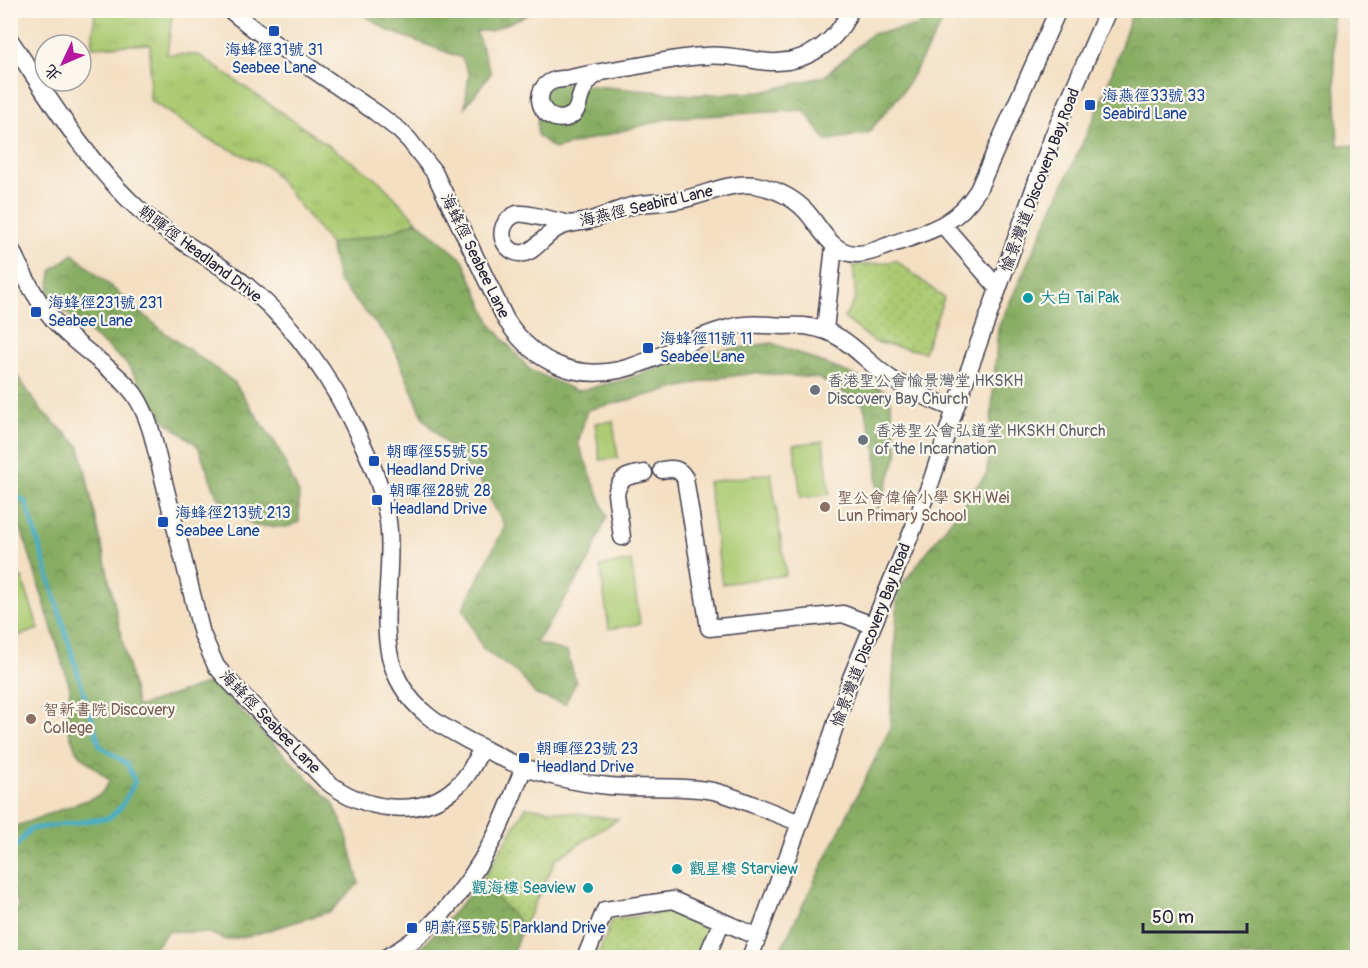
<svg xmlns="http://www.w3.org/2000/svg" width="1368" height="968" font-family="Pangolin,'LXGW WenKai TC',sans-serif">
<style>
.grass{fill:url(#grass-tufts);stroke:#667656;stroke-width:1.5}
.forest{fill:url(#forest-crowns);stroke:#55684f;stroke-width:1.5}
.park{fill:url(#park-dots);stroke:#667656;stroke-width:1.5}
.garden{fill:#abca71;stroke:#667656;stroke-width:1.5}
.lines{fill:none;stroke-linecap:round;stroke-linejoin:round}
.stream{stroke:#47aec6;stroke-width:4.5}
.minor-casing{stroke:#423e4f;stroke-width:19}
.minor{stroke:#fff;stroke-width:16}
.transit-dot{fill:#1a4fb4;stroke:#fbf7ec;stroke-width:2}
.culture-dot{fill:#0f9aa8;stroke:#fbf7ec;stroke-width:2}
.worship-dot{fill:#6b7280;stroke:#fbf7ec;stroke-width:2}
.education-dot{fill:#8d6e63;stroke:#fbf7ec;stroke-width:2}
.labels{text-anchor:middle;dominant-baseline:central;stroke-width:4.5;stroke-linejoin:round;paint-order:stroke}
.transit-label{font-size:16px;fill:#164399;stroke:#fbf7ec;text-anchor:start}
.street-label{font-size:16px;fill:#22223b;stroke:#fbf7ec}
.culture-label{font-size:16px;fill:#0d838f;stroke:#fbf7ec;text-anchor:start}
.worship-label{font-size:16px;fill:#5b616d;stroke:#fbf7ec;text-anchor:start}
.education-label{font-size:16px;fill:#785e54;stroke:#fbf7ec;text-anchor:start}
</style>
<defs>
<pattern id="grass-tufts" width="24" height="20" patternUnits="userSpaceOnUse" patternTransform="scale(1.5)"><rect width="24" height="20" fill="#abca71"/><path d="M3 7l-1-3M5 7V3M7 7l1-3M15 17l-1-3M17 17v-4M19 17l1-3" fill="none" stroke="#93ad63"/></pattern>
<pattern id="forest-crowns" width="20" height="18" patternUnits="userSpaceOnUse" patternTransform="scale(1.5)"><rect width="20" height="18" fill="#88ae63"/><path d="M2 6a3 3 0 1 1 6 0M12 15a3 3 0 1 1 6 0" fill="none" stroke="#6f8d53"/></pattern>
<pattern id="park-dots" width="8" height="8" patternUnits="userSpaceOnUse" patternTransform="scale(1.5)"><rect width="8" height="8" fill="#abca71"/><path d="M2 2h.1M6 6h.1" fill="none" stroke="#93ad63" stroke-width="1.8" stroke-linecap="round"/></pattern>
</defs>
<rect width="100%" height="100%" fill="#fbf7ec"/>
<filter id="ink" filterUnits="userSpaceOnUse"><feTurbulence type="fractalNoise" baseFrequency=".0167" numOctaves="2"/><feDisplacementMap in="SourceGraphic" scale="12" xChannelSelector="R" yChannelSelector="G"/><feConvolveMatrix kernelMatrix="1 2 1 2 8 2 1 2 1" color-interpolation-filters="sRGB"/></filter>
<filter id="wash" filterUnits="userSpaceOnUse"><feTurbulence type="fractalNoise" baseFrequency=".008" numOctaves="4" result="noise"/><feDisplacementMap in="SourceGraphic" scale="24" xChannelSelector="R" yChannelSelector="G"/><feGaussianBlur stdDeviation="1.35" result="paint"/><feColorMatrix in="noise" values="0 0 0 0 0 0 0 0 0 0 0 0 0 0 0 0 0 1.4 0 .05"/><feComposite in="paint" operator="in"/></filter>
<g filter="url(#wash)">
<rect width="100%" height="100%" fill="#f4dfc3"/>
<!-- grass -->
<path class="grass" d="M 95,11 L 173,11 L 167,54 L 199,55 L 378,180 L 417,221 L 387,233 L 330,244 L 269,167 L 206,138 L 150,100 L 150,44 L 92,47 Z"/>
<!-- forest -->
<path class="forest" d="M 359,11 L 536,11 L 490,31 L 476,31 L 491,73 L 465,107 L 469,74 L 462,58 L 387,30 Z
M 927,11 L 949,11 L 904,90 L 868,133 L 826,141 L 804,110 L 670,118 L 554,149 L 537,135 L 539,81 L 693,95 L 762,92 L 825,76 L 871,34 L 918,26 Z
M 1133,11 L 1332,11 L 1338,145 L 1358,146 L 1357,957 L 777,957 L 890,729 L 898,590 L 987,473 L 998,328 L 1103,98 Z
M 417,221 L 463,260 L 492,326 L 530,370 L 577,391 L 624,380 L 697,354 L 772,343 L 851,374 L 889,393 L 898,453 L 878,510 L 876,448 L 863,404 L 818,378 L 755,373 L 718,378 L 587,410 L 578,443 L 607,516 L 588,563 L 536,643 L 567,652 L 576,682 L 565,704 L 536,695 L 520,675 L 483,649 L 463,608 L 505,526 L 480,481 L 424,419 L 391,341 L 338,281 L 330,244 L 387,233 Z
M 73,254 L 163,331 L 234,382 L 277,446 L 299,494 L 299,522 L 287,527 L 254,526 L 217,496 L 198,446 L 166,422 L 127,364 L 48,297 L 52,270 Z
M 11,367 L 41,410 L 80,447 L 137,707 L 212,682 L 333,803 L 345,829 L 359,883 L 331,911 L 253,935 L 227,940 L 209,933 L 168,931 L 147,957 L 10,957 L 11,934 L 18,904 L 11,890 L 11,828 L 100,795 L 110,781 L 76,751 L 67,725 L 70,688 L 27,546 L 11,503 Z
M 481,882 L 524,926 L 510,957 L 402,958 L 424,945 Z"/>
<!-- park -->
<path class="park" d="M 897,261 L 944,298 L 924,352 L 875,342 L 844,318 L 856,298 L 853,266 Z
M 526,807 L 618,819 L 556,859 L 524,926 L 481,882 Z
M 672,911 L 708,927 L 695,957 L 597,957 L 612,920 Z"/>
<!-- garden -->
<path class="garden" d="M 613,421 L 618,458 L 600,460 L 595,423 Z
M 823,441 L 830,494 L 801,498 L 794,445 Z
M 771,473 L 786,575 L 722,584 L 708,482 Z
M 631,561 L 640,624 L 609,629 L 600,566 Z
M 22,578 L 39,629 L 11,638 L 11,582 Z"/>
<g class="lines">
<!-- stream -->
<path class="stream" d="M 10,492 L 26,502 L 100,746 L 127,764 L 135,782 L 121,807 L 109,818 L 30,829 L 10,854"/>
</g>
</g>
<g filter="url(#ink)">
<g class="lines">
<defs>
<path id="minor" d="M 230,10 L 255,30 L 375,112 L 399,130 L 409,140 L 434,172 L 506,320 C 520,341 536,357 560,366 C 624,391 673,340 733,327 C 749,323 767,325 783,326 C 792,326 801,325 810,327 C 847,332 864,362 893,380 C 913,392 934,401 955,409
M 10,40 C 48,96 83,156 132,203 C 163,233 202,252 237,278 C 293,320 333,380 362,443 C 375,470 387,500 389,531 C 394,598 365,664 427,715 C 440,726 455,733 469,741 C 484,748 498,757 513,763 C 543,775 577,783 609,786 C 643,789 680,785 713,791 C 727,794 741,800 754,805 C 769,811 785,817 800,823
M 602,72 C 590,77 584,85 580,98 C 578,104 578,110 573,114 C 557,128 533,109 542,90 C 545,85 550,81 556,80 C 560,79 565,79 570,78 C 590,74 611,70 632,67 C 656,63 680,57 704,56 C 716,55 729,56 741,58 C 752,59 765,63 777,62 C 809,61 838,41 850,10
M 570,224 C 559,222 524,212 517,214 C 511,216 506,221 504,226 C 498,240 510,255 524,253 C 536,251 546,233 560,227 C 569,223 578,223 587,221 C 603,217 618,209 635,205 C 650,202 665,203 680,200 C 706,195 728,182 755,185 C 772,188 791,196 804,209 C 820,225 830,254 857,254 C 869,254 881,248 892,244 C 930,231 955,226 978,190 L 1058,10
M 943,225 L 998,288
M 10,247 C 24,276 38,305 61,328 C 82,350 110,366 130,389 C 141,401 147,417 152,434 L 202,634 L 216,666 L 229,681 L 325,780 C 361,810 420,821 457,786 C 469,776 475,761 482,748
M 825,330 L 834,246
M 662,470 C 673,468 679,468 685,478 L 709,628 L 843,614 L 872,625
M 622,537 L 616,494 C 620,476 628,476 644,473
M 385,958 C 433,933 468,887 493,840 C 505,818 514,791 524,767
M 585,958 L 605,910 L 673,900 L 758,937
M 706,958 L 722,921
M 750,958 L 826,753 L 851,678 L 913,529 L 931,482 L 955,409 L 1053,136 L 1108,10"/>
</defs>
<!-- minor casing -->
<use href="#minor" class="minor-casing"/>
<!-- minor -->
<use href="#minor" class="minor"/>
</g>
</g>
<!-- markers -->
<g class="transit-dot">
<rect x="268" y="25" width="12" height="12" rx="3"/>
<rect x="1084" y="99" width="12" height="12" rx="3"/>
<rect x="30" y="306" width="12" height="12" rx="3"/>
<rect x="642" y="342" width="12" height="12" rx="3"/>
<rect x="368" y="455" width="12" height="12" rx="3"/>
<rect x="371" y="494" width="12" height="12" rx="3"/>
<rect x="157" y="516" width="12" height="12" rx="3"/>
<rect x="518" y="752" width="12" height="12" rx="3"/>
<rect x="406" y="922" width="12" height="12" rx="3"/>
</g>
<g class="culture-dot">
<circle cx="1028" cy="298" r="6"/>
<circle cx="677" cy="869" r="6"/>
<circle cx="588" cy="888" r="6"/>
</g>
<g class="worship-dot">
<circle cx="815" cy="390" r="6"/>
<circle cx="863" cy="440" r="6"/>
</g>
<g class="education-dot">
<circle cx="825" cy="507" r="6"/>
<circle cx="31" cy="719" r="6"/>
</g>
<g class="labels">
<!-- transit labels -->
<g class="transit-label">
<text x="274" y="50" text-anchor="middle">海蜂徑31號 31<tspan x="274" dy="18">Seabee Lane</tspan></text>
<text x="1102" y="96">海燕徑33號 33<tspan x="1102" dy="18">Seabird Lane</tspan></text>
<text x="48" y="303">海蜂徑231號 231<tspan x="48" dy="18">Seabee Lane</tspan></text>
<text x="660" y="339">海蜂徑11號 11<tspan x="660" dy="18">Seabee Lane</tspan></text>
<text x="386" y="452">朝暉徑55號 55<tspan x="386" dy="18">Headland Drive</tspan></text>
<text x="389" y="491">朝暉徑28號 28<tspan x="389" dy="18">Headland Drive</tspan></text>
<text x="175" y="513">海蜂徑213號 213<tspan x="175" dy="18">Seabee Lane</tspan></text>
<text x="536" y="749">朝暉徑23號 23<tspan x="536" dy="18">Headland Drive</tspan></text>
<text x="424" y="928">明蔚徑5號 5 Parkland Drive</text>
</g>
<!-- street labels -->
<g class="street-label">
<text transform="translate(1040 180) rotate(-69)">愉景灣道 Discovery Bay Road</text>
<text transform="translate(646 206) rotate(-13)">海燕徑 Seabird Lane</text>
<text transform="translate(200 254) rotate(37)">朝暉徑 Headland Drive</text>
<text transform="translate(475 256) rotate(64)">海蜂徑 Seabee Lane</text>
<text transform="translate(871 635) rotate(-69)">愉景灣道 Discovery Bay Road</text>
<text transform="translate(270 722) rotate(46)">海蜂徑 Seabee Lane</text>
</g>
<!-- culture labels -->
<g class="culture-label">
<text x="1040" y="298">大白 Tai Pak</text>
<text x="689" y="869">觀星樓 Starview</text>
<text x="576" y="888" text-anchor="end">觀海樓 Seaview</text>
</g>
<!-- worship labels -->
<g class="worship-label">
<text x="827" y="381">香港聖公會愉景灣堂 HKSKH<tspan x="827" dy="18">Discovery Bay Church</tspan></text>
<text x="875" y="431">香港聖公會弘道堂 HKSKH Church<tspan x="875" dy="18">of the Incarnation</tspan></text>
</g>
<!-- education labels -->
<g class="education-label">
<text x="837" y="498">聖公會偉倫小學 SKH Wei<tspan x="837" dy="18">Lun Primary School</tspan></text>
<text x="43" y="710">智新書院 Discovery<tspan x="43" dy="18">College</tspan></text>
</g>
</g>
<!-- margin -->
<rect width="1368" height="968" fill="none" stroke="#fbf7ec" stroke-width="36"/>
<!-- north arrow -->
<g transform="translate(63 63) rotate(226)"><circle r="28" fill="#fbf7ec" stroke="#a4a2a5" stroke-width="1.5"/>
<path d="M0-4.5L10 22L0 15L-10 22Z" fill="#b5179e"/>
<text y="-9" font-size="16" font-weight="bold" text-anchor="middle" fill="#22223b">北</text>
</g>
<!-- scale -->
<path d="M1143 923v9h104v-9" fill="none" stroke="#22223b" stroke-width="3"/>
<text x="1152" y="923" font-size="18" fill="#22223b" stroke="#fbf7ec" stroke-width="4.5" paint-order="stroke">50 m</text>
</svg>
